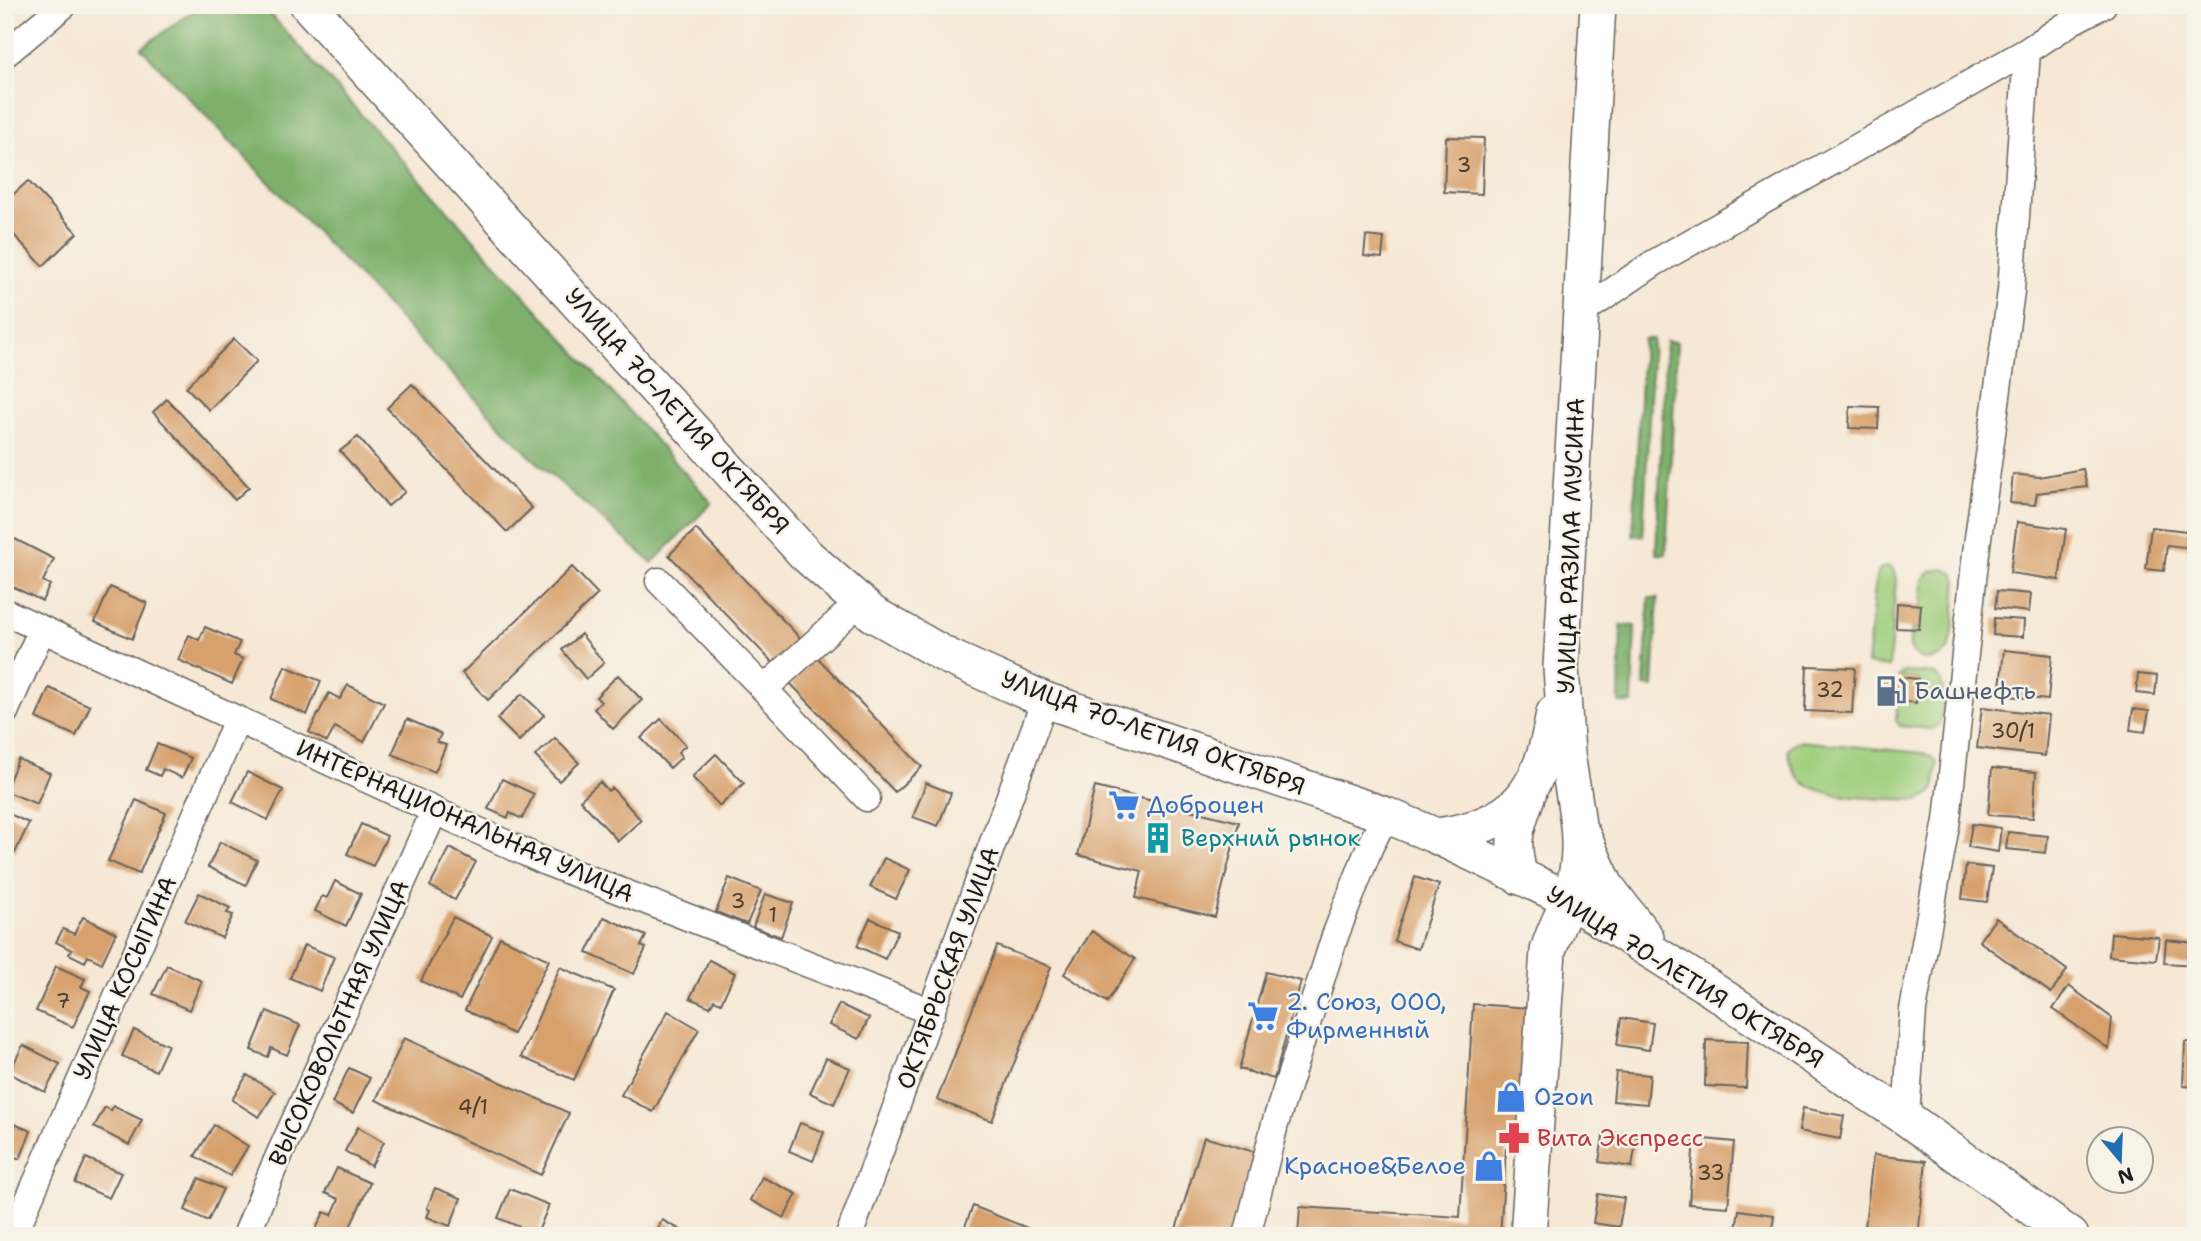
<svg xmlns="http://www.w3.org/2000/svg" width="2201" height="1241" font-family="'Shantell Sans',sans-serif">
<style>
.green{fill:#9ecd7c;stroke:#5d744c;stroke-width:2}
.forest{fill:#7eb06c;stroke:#4d6644;stroke-width:2}
.building{fill:#d7a16d}
.lines{fill:none;stroke-linecap:round;stroke-linejoin:round}
.minor-casing{stroke:#68635d;stroke-width:29}
.major-casing{stroke:#68635d;stroke-width:38}
.minor{stroke:#fff;stroke-width:26}
.major{stroke:#fff;stroke-width:35}
.labels{text-anchor:middle;dominant-baseline:central;stroke-width:5;stroke-linejoin:round;paint-order:stroke}
.number-label{font-size:21px;fill:#4b3d30}
.street-label{font-size:24px;fill:#1c1c1c;stroke:#f7f3e8}
.service-label{font-size:24px;fill:#4e5e75;stroke:#f7f3e8;text-anchor:start}
.shop-label{font-size:24px;fill:#366cbe;stroke:#f7f3e8;text-anchor:start}
.culture-label{font-size:24px;fill:#0d838f;stroke:#f7f3e8;text-anchor:start}
.health-label{font-size:24px;fill:#be3a42;stroke:#f7f3e8;text-anchor:start}
</style>
<rect width="100%" height="100%" fill="#f7f3e8"/>
<filter id="ink" filterUnits="userSpaceOnUse"><feTurbulence type="fractalNoise" baseFrequency=".0143" numOctaves="2"/><feDisplacementMap in="SourceGraphic" scale="14" xChannelSelector="R" yChannelSelector="G"/><feConvolveMatrix kernelMatrix="1 2 1 2 8 2 1 2 1" color-interpolation-filters="sRGB"/></filter>
<filter id="wash" filterUnits="userSpaceOnUse"><feTurbulence type="fractalNoise" baseFrequency=".00686" numOctaves="4" result="noise"/><feDisplacementMap in="SourceGraphic" scale="28" xChannelSelector="R" yChannelSelector="G"/><feGaussianBlur stdDeviation="1.57" result="paint"/><feColorMatrix in="noise" values="0 0 0 0 0 0 0 0 0 0 0 0 0 0 0 0 0 1.4 0 .05"/><feComposite in="paint" operator="in"/></filter>
<g filter="url(#wash)">
<rect width="100%" height="100%" fill="#f6e8d5"/>
<!-- green -->
<path class="green" d="M 1887,566 L 1893,569 L 1896,579 L 1889,667 L 1867,664 L 1876,577 L 1880,569 Z
M 1943,569 L 1954,573 L 1957,581 C 1955,597 1955,636 1949,648 C 1942,663 1913,664 1910,646 C 1909,641 1911,634 1912,629 L 1919,629 L 1923,579 L 1931,571 Z
M 1903,672 C 1927,673 1945,668 1943,698 C 1942,709 1942,718 1938,727 L 1931,729 L 1900,726 L 1896,721 L 1897,701 L 1916,702 L 1918,679 L 1898,677 Z
M 1799,741 L 1923,753 L 1932,757 L 1937,764 L 1935,788 L 1930,794 L 1919,800 C 1889,798 1816,802 1797,776 C 1792,769 1790,759 1788,750 L 1792,744 Z"/>
<!-- forest -->
<path class="forest" d="M 202,5 L 262,5 L 712,503 L 652,563 L 530,456 L 141,48 Z
M 1643,339 L 1653,339 L 1643,536 L 1633,535 Z
M 1666,341 L 1677,342 L 1666,554 L 1656,554 Z
M 1649,598 L 1658,598 L 1653,687 L 1644,686 Z
M 1621,625 L 1635,626 L 1632,703 L 1619,703 Z"/>
<g id="blocks">
<!-- building -->
<path class="building" d="M 1446,137 L 1484,138 L 1482,194 L 1444,192 Z
M 28,181 L 77,233 L 43,266 L 11,232 L 5,238 L 5,202 Z
M 1366,236 L 1384,238 L 1382,258 L 1364,256 Z
M 234,339 L 257,361 L 209,410 L 186,387 Z
M 412,384 L 532,508 L 507,532 L 387,408 Z
M 167,399 L 249,487 L 235,500 L 153,412 Z
M 1850,406 L 1879,407 L 1878,429 L 1849,428 Z
M 358,437 L 405,492 L 388,506 L 340,451 Z
M 2083,469 L 2087,487 L 2037,493 L 2035,505 L 2010,503 L 2013,474 L 2039,477 Z
M 2017,522 L 2066,529 L 2059,580 L 2010,573 Z
M 2151,527 L 2195,532 L 2193,548 L 2167,545 L 2164,571 L 2146,569 Z
M 696,529 L 802,640 L 775,665 L 669,555 Z
M 5,534 L 54,559 L 43,581 L 50,585 L 42,601 L 5,583 Z
M 572,567 L 598,594 L 488,700 L 462,673 Z
M 110,587 L 147,603 L 132,639 L 95,622 Z
M 1997,591 L 2031,594 L 2029,612 L 1995,608 Z
M 1897,603 L 1921,605 L 1919,629 L 1896,628 Z
M 1994,618 L 2024,620 L 2023,637 L 1993,635 Z
M 205,627 L 240,642 L 234,655 L 243,659 L 232,684 L 178,660 L 189,635 L 199,640 Z
M 581,634 L 604,663 L 586,679 L 562,650 Z
M 2004,650 L 2052,655 L 2048,700 L 1999,695 Z
M 816,656 L 922,767 L 895,792 L 789,682 Z
M 285,666 L 321,681 L 307,715 L 271,699 Z
M 1807,666 L 1855,668 L 1852,713 L 1805,711 Z
M 2138,674 L 2157,676 L 2155,695 L 2136,693 Z
M 618,675 L 642,700 L 613,729 L 594,709 L 601,702 L 596,697 Z
M 1898,677 L 1918,679 L 1916,703 L 1897,701 L 1897,706 L 1878,704 L 1881,679 L 1897,681 Z
M 348,685 L 384,703 L 364,742 L 335,727 L 327,742 L 309,732 L 329,693 L 340,699 Z
M 49,688 L 90,706 L 76,736 L 36,718 Z
M 522,694 L 544,715 L 519,741 L 497,719 Z
M 1982,707 L 2049,715 L 2045,756 L 1977,748 Z
M 2133,709 L 2149,711 L 2145,732 L 2130,730 Z
M 407,719 L 441,734 L 437,742 L 446,745 L 435,772 L 392,754 Z
M 661,719 L 686,745 L 678,752 L 682,757 L 670,768 L 641,738 Z
M 555,738 L 579,763 L 559,781 L 535,756 Z
M 157,744 L 191,758 L 182,778 L 163,769 L 160,776 L 146,770 Z
M 716,754 L 744,783 L 720,806 L 692,777 Z
M 18,759 L 50,773 L 37,804 L 5,791 Z
M 1992,768 L 2036,772 L 2033,818 L 1988,815 Z
M 247,772 L 283,790 L 268,820 L 232,802 Z
M 502,779 L 534,794 L 522,819 L 510,813 L 508,818 L 488,809 Z
M 600,782 L 608,791 L 612,788 L 641,820 L 618,841 L 580,800 Z
M 926,783 L 951,793 L 938,826 L 913,817 Z
M 1095,787 L 1239,822 L 1215,917 L 1136,898 L 1142,871 L 1078,855 Z
M 136,800 L 166,813 L 139,874 L 108,861 Z
M 5,812 L 29,823 L 15,853 L 5,849 Z
M 361,824 L 387,836 L 373,866 L 347,854 Z
M 1972,824 L 2001,828 L 1998,852 L 1968,847 Z
M 2008,832 L 2048,836 L 2046,853 L 2006,849 Z
M 220,842 L 257,860 L 246,885 L 208,867 Z
M 450,848 L 476,862 L 455,900 L 430,886 Z
M 884,858 L 910,870 L 896,899 L 870,887 Z
M 1966,865 L 1992,868 L 1987,902 L 1962,899 Z
M 1415,877 L 1439,885 L 1418,949 L 1394,941 Z
M 729,878 L 761,891 L 747,924 L 716,912 Z
M 335,881 L 361,894 L 346,926 L 315,911 L 322,896 L 327,898 Z
M 199,893 L 230,908 L 227,913 L 233,915 L 222,938 L 185,921 Z
M 765,894 L 793,903 L 781,937 L 753,927 Z
M 83,917 L 116,933 L 102,963 L 88,956 L 85,962 L 69,954 L 72,950 L 56,942 L 63,929 L 74,934 Z
M 453,917 L 492,936 L 460,1000 L 421,981 Z
M 604,917 L 646,936 L 641,946 L 646,948 L 634,974 L 587,953 Z
M 870,918 L 898,931 L 885,959 L 857,946 Z
M 1996,918 L 2067,970 L 2051,993 L 1979,941 Z
M 1092,931 L 1135,959 L 1107,1002 L 1064,974 Z
M 2111,933 L 2159,937 L 2156,960 L 2109,956 Z
M 500,937 L 549,960 L 513,1034 L 465,1010 Z
M 2166,940 L 2196,943 L 2196,965 L 2164,963 Z
M 304,945 L 334,957 L 320,991 L 290,978 Z
M 997,946 L 1051,967 L 992,1121 L 937,1100 Z
M 709,960 L 735,973 L 721,1003 L 714,1000 L 710,1007 L 690,998 Z
M 167,965 L 202,981 L 189,1010 L 153,994 Z
M 56,966 L 85,979 L 81,987 L 90,991 L 73,1027 L 36,1011 Z
M 560,967 L 614,990 L 574,1080 L 521,1057 Z
M 1266,972 L 1301,981 L 1274,1079 L 1239,1069 Z
M 2069,986 L 2112,1018 L 2109,1049 L 2053,1009 Z
M 839,1004 L 869,1018 L 859,1039 L 829,1025 Z
M 1473,1004 L 1529,1008 L 1520,1150 L 1506,1149 L 1500,1236 L 1298,1236 L 1300,1207 L 1460,1217 Z
M 267,1011 L 300,1025 L 287,1055 L 271,1048 L 268,1057 L 251,1050 Z
M 668,1011 L 699,1029 L 653,1112 L 621,1095 Z
M 1621,1018 L 1653,1023 L 1649,1050 L 1617,1045 Z
M 134,1030 L 168,1045 L 156,1071 L 122,1056 Z
M 404,1038 L 569,1113 L 541,1175 L 376,1100 Z
M 1706,1040 L 1748,1042 L 1746,1088 L 1705,1086 Z
M 2185,1042 L 2196,1042 L 2196,1087 L 2183,1086 Z
M 23,1045 L 60,1064 L 45,1092 L 9,1073 Z
M 826,1058 L 850,1068 L 834,1104 L 810,1093 Z
M 349,1068 L 370,1078 L 353,1113 L 332,1103 Z
M 1616,1072 L 1650,1075 L 1647,1104 L 1613,1101 Z
M 247,1075 L 275,1092 L 259,1117 L 232,1100 Z
M 113,1106 L 142,1120 L 129,1145 L 94,1127 L 105,1107 L 111,1111 Z
M 1803,1108 L 1844,1116 L 1840,1139 L 1799,1131 Z
M 5,1120 L 31,1131 L 20,1159 L 5,1153 Z
M 800,1123 L 824,1132 L 813,1161 L 789,1151 Z
M 214,1125 L 248,1146 L 230,1176 L 195,1156 Z
M 358,1127 L 384,1142 L 371,1166 L 345,1151 Z
M 1604,1131 L 1637,1136 L 1632,1167 L 1599,1162 Z
M 1204,1137 L 1258,1153 L 1234,1236 L 1174,1236 Z
M 1694,1138 L 1734,1142 L 1728,1207 L 1689,1204 Z
M 1873,1155 L 1926,1161 L 1918,1236 L 1864,1236 Z
M 86,1158 L 121,1173 L 109,1198 L 75,1183 Z
M 337,1168 L 370,1183 L 346,1236 L 332,1236 L 316,1229 L 324,1212 L 332,1215 L 339,1199 L 325,1193 Z
M 762,1177 L 797,1194 L 784,1218 L 750,1200 Z
M 199,1178 L 223,1189 L 208,1221 L 185,1210 Z
M 435,1188 L 461,1198 L 450,1226 L 427,1217 L 430,1210 L 427,1208 Z
M 510,1189 L 549,1205 L 537,1234 L 498,1218 Z
M 1598,1194 L 1624,1198 L 1619,1227 L 1593,1223 Z
M 973,1206 L 1047,1236 L 961,1236 Z
M 1739,1210 L 1774,1215 L 1771,1236 L 1735,1236 Z
M 662,1220 L 692,1236 L 654,1236 Z"/>
</g>
</g>
<g filter="url(#ink)">
<use href="#blocks" fill-opacity="0" stroke="#68635d" stroke-width="2"/>
<g class="lines">
<defs>
<path id="minor" d="M 5,54 L 64,5
M 1582,312 L 1654,263 L 2027,51 L 2074,20 L 2103,5
M 659,581 L 764,689 L 860,602
M 5,612 L 548,863 L 932,1012
M 764,689 L 867,798
M 5,712 L 42,629
M 1906,1118 L 1913,1010 L 1947,820 L 1976,553 L 2011,291 L 2027,51
M 13,1236 L 237,720
M 246,1236 L 273,1169 L 434,812
M 849,1236 L 1045,700
M 1247,1236 L 1275,1124 L 1335,936 L 1370,846 L 1386,815"/>
<path id="major" d="M 308,5 L 805,554 L 873,614 L 947,656 L 1045,700 L 1386,815 L 1436,836 L 1568,899 L 1705,985 L 1906,1118 L 2071,1236
M 1582,834 L 1606,886 L 1646,938
M 1436,836 C 1517,826 1541,790 1554,713
M 1520,877 C 1509,839 1517,826 1529,791
M 1528,1236 L 1548,951 C 1555,925 1571,902 1576,876 C 1585,835 1572,794 1567,753 C 1565,725 1563,696 1561,668 L 1598,5"/>
</defs>
<!-- minor casing -->
<use href="#minor" class="minor-casing"/>
<!-- major casing -->
<use href="#major" class="major-casing"/>
<!-- minor -->
<use href="#minor" class="minor"/>
<!-- major -->
<use href="#major" class="major"/>
</g>
</g>
<!-- icons -->
<defs>
<symbol id="fuel-bare" viewBox="-9 -9 18 18"><path d="M-5.5-6h7V0h2V4h1.3V-2.5L3-4.5l.8-.8L6-3V5H2.5V1h-1V6h-7ZM-4.2-4.7v3.2H.2V-4.7Z" fill="#5c6f8a" stroke="#f7f3e8" stroke-width="2.5" paint-order="stroke"/></symbol>
<symbol id="supermarket-bare" viewBox="-9 -9 18 18"><path d="M-6-5.5h2.5l.6 2H6L4.5 2H-2.5L-4.4-4H-6ZM-1.5 3.2a1.3 1.3 0 1 0 .1 0ZM3 3.2a1.3 1.3 0 1 0 .1 0Z" fill="#3f7fe0" stroke="#f7f3e8" stroke-width="2.5" paint-order="stroke"/></symbol>
<symbol id="building-bare" viewBox="-9 -9 18 18"><path d="M-4-6H4V6H1V3H-1V6H-4ZM-2.5-4.3h1.7v1.8h-1.7ZM.8-4.3h1.7v1.8H.8ZM-2.5-1h1.7V.8h-1.7ZM.8-1h1.7V.8H.8Z" fill="#0f9aa8" stroke="#f7f3e8" stroke-width="2.5" paint-order="stroke"/></symbol>
<symbol id="shop-bare" viewBox="-9 -9 18 18"><path d="M-5-2.5h2.3a2.7 3.5 0 0 1 5.4 0H5L5.5 6h-11ZM-1.5-2.5h3a1.5 2.3 0 0 0-3 0Z" fill="#3f7fe0" stroke="#f7f3e8" stroke-width="2.5" paint-order="stroke"/></symbol>
<symbol id="pharmacy-bare" viewBox="-9 -9 18 18"><path d="M-2-6h4v4h4v4h-4v4h-4v-4h-4v-4h4Z" fill="#e0444e" stroke="#f7f3e8" stroke-width="2.5" paint-order="stroke"/></symbol>
</defs>
<g fill-rule="evenodd">
<use href="#fuel-bare" x="1869" y="669" width="44" height="44"/>
<use href="#supermarket-bare" x="1102" y="783" width="44" height="44"/>
<use href="#building-bare" x="1136" y="816" width="44" height="44"/>
<use href="#supermarket-bare" x="1241" y="994" width="44" height="44"/>
<use href="#shop-bare" x="1489" y="1075" width="44" height="44"/>
<use href="#pharmacy-bare" x="1492" y="1116" width="44" height="44"/>
<use href="#shop-bare" x="1467" y="1144" width="44" height="44"/>
</g>
<g class="labels">
<!-- number labels -->
<g class="number-label">
<text x="1464" y="165">3</text>
<text x="1830" y="690">32</text>
<text x="2013" y="731">30/1</text>
<text x="738" y="901">3</text>
<text x="773" y="915">1</text>
<text x="63" y="1001">7</text>
<text x="473" y="1107">4/1</text>
<text x="1711" y="1173">33</text>
</g>
<!-- street labels -->
<g class="street-label">
<text transform="translate(677 411) rotate(48)">УЛИЦА 70-ЛЕТИЯ ОКТЯБРЯ</text>
<text transform="translate(1571 546) rotate(-88)">УЛИЦА РАЗИЛА МУСИНА</text>
<text transform="translate(1153 733) rotate(20)">УЛИЦА 70-ЛЕТИЯ ОКТЯБРЯ</text>
<text transform="translate(465 821) rotate(24)">ИНТЕРНАЦИОНАЛЬНАЯ УЛИЦА</text>
<text transform="translate(948 968) rotate(-70)">ОКТЯБРЬСКАЯ УЛИЦА</text>
<text transform="translate(1685 977) rotate(32)">УЛИЦА 70-ЛЕТИЯ ОКТЯБРЯ</text>
<text transform="translate(125 978) rotate(-66)">УЛИЦА КОСЫГИНА</text>
<text transform="translate(339 1023) rotate(-66)">ВЫСОКОВОЛЬТНАЯ УЛИЦА</text>
</g>
<!-- service labels -->
<g class="service-label">
<text x="1914" y="691">Башнефть</text>
</g>
<!-- shop labels -->
<g class="shop-label">
<text x="1147" y="805">Доброцен</text>
<text x="1286" y="1002">2. Союз, ООО,<tspan x="1286" dy="28">Фирменный</tspan></text>
<text x="1534" y="1097">Ozon</text>
<text x="1466" y="1166" text-anchor="end">Красное&amp;Белое</text>
</g>
<!-- culture labels -->
<g class="culture-label">
<text x="1181" y="838">Верхний рынок</text>
</g>
<!-- health labels -->
<g class="health-label">
<text x="1537" y="1138">Вита Экспресс</text>
</g>
</g>
<!-- margin -->
<rect width="2201" height="1241" fill="none" stroke="#f7f3e8" stroke-width="28"/>
<!-- north arrow -->
<g transform="translate(2120 1160) rotate(161)"><circle r="33" fill="#f7f3e8" stroke="#9f9d96" stroke-width="2"/>
<path d="M0-5L12 26L0 18L-12 26Z" fill="#1f6fb2"/>
<text y="-10" font-size="19" font-weight="bold" text-anchor="middle" fill="#1c1c1c">N</text>
</g>
</svg>
